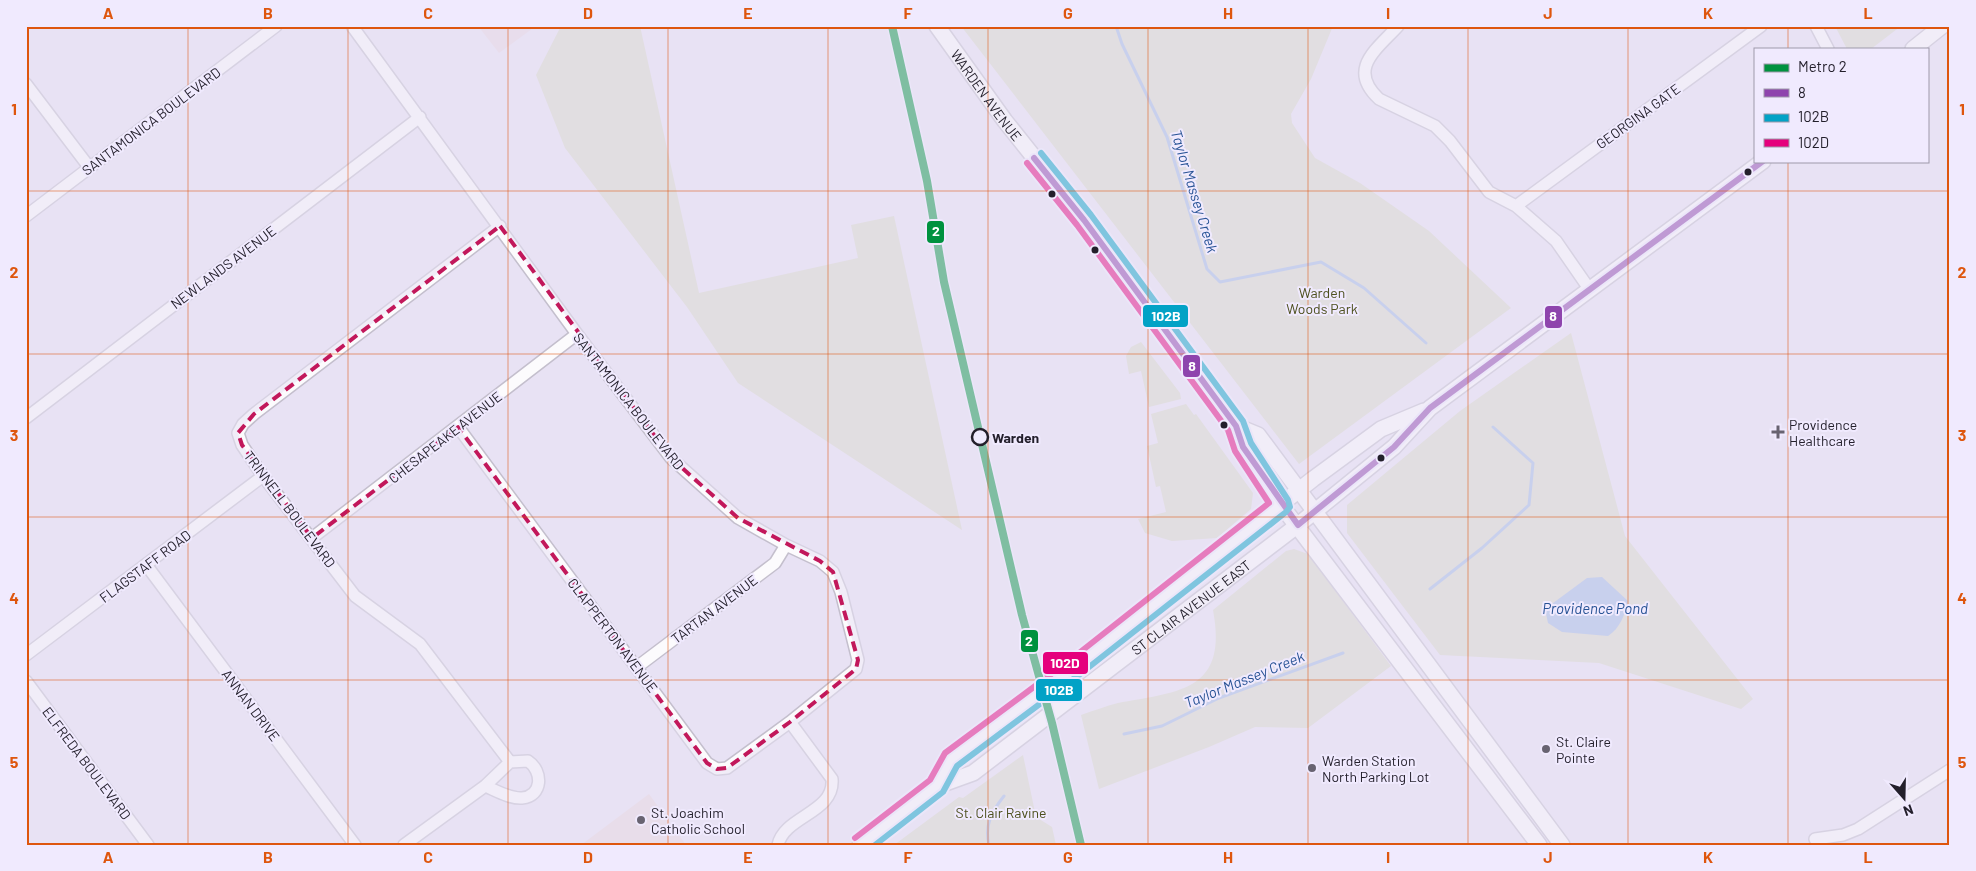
<svg xmlns="http://www.w3.org/2000/svg" width="1976" height="871" font-family="Barlow,sans-serif">
<style>
.industrial{fill:#e9d8e2}
.education{fill:#e9d8dd}
.green{fill:#dad9c9}
.water{fill:#a3bae5}
.lines{fill:none;stroke-linecap:round;stroke-linejoin:round}
.stream{stroke:#a3bae5;stroke-width:3}
.street-casing{stroke:#c4bfcd;stroke-width:14}
.secondary-casing{stroke:#c4bfcd;stroke-width:18}
.street{stroke:#fcfbfd;stroke-width:11}
.secondary{stroke:#fcfbfd;stroke-width:15}
.bus-1-casing{stroke:#f0eafe;stroke-width:10}
.bus-2-casing{stroke:#f0eafe;stroke-width:10}
.bus-3-casing{stroke:#f0eafe;stroke-width:10}
.bus-1{stroke:#8e44ad;stroke-width:6}
.bus-2{stroke:#02a2c6;stroke-width:6}
.bus-3{stroke:#e5007d;stroke-width:6}
.metro-1-casing{stroke:#f0eafe;stroke-width:11}
.metro-1{stroke:#00923f;stroke-width:8}
.marked{fill:none;stroke:#c2185b;stroke-width:4;stroke-dasharray:10 6;stroke-linejoin:round}
.grid{fill:none;stroke:#de560e;stroke-width:1;stroke-opacity:0.55}
.bus-dot{fill:#231f2b;stroke:#f0eafe;stroke-width:2}
.poi-dot{fill:#686371;stroke:#f0eafe;stroke-width:2}
.stop-dot{fill:#f0eafe;stroke:#231f2b;stroke-width:2.5}
.labels{text-anchor:middle;dominant-baseline:central;stroke-width:4;stroke-linejoin:round;paint-order:stroke}
.street-label{font-size:14px;fill:#231f2b;stroke:#f0eafe}
.park-label{font-size:14px;fill:#4d501e;stroke:#f0eafe}
.poi-label{font-size:14px;fill:#231f2b;stroke:#f0eafe;text-anchor:start}
.stop-label{font-size:14px;font-weight:bold;fill:#231f2b;stroke:#f0eafe;text-anchor:start}
.water-label{font-size:15px;font-style:italic;fill:#285395;stroke:#f0eafe}
.line-badge{stroke:#f0eafe;stroke-width:2}
.badge-label{font-size:14px;text-anchor:middle;font-weight:bold;fill:#fff}
.neatline{fill:none;stroke:#de560e;stroke-width:2}
.grid-label{font-size:16px;text-anchor:middle;font-weight:bold;fill:#de560e}
</style>
<rect width="100%" height="100%" fill="#e8e2f4"/>
<!-- industrial -->
<path class="industrial" d="M 478,26 L 536,26 L 499,53 Z"/>
<!-- education -->
<path class="education" d="M 649,794 L 686,845 L 581,845 Z"/>
<!-- green -->
<path class="green" d="M 561,26 L 640,26 L 699,293 L 858,258 L 851,225 L 894,216 L 962,530 L 738,383 L 687,307 L 565,148 L 536,75 Z
M 961,26 L 1333,26 L 1311,79 L 1291,114 L 1292,123 L 1315,158 L 1360,183 L 1429,231 L 1511,308 L 1299,464 Z
M 1835,26 L 1901,26 L 1871,49 L 1847,49 Z
M 1571,333 L 1625,536 L 1753,699 L 1741,709 L 1599,663 L 1440,655 L 1347,533 L 1347,505 L 1460,411 Z
M 1141,342 L 1180,393 L 1181,399 L 1149,407 L 1141,371 L 1129,374 L 1126,356 L 1131,347 Z
M 1186,404 L 1194,415 L 1196,414 L 1253,493 L 1251,509 L 1217,538 L 1172,541 L 1145,533 L 1138,519 L 1166,512 L 1160,486 L 1156,487 L 1147,446 L 1158,443 L 1151,414 Z
M 1294,549 L 1308,554 L 1391,666 L 1308,728 L 1255,727 L 1209,747 L 1099,789 L 1081,715 C 1093,711 1106,706 1118,703 C 1181,692 1228,690 1213,610 L 1286,551 Z
M 1023,755 L 1036,817 L 1052,827 L 1056,845 L 894,845 L 959,797 L 963,798 Z"/>
<!-- water -->
<path class="water" d="M 1602,577 L 1628,601 C 1625,615 1620,628 1608,636 L 1562,632 L 1548,623 L 1545,609 L 1587,578 Z"/>
<g class="lines">
<!-- stream -->
<path class="stream" d="M 1116,26 L 1122,44 L 1167,137 L 1207,269 L 1220,282 L 1321,262 L 1364,288 L 1426,343
M 1430,589 L 1482,548 L 1529,505 L 1533,463 L 1493,427
M 1124,734 L 1162,726 L 1219,698 L 1343,653
M 989,845 C 984,825 992,811 1004,796"/>
<defs>
<path id="street" d="M 352,26 L 577,334 L 671,458 L 738,518 L 786,545 L 820,561 L 833,572 L 841,592 L 858,660 L 856,669 L 790,722 L 727,768 L 717,769 L 707,763 L 458,427
M 1398,26 C 1376,50 1347,69 1379,99 L 1435,126 L 1450,141 L 1489,192 L 1516,206 L 1556,241 L 1590,290
M 1816,26 L 1828,49
M 26,84 L 89,167
M 1516,206 L 1761,26
M 26,216 L 276,26
M 26,418 L 420,117
M 312,538 L 577,334
M 147,566 L 355,845
M 26,655 L 263,476
M 637,667 L 775,563 L 786,545
M 26,681 L 148,845
M 485,786 C 495,790 510,799 522,798 C 543,796 543,771 528,761 L 510,762
M 1815,839 L 1843,835 L 1858,829 L 1950,770
M 404,845 L 485,786 L 510,762 L 420,644 L 355,596 L 263,476 L 242,445 L 238,433 L 243,424 L 254,414 L 500,226
M 778,845 C 784,816 835,813 832,779 L 790,722"/>
<g id="secondary">
<path id="s1" d="M 937,26 L 1005,121 L 1084,220 L 1236,426 L 1243,447 L 1281,505 L 1539,845"/>
<path d="M 1913,49 L 1942,26"/>
<path d="M 1236,426 L 1258,435 L 1562,845"/>
<path d="M 937,786 L 950,760 L 1079,664 L 1313,479 L 1381,429 L 1424,411"/>
<path id="s2" d="M 860,845 L 937,786 L 973,773 L 1298,525 L 1394,447 L 1430,408 L 1763,161"/>
</g>
</defs>
<!-- street casing -->
<use href="#street" class="street-casing"/>
<!-- secondary casing -->
<use href="#secondary" class="secondary-casing"/>
<!-- street -->
<use href="#street" class="street"/>
<!-- secondary -->
<use href="#secondary" class="secondary"/>
<defs>
<path id="bus-1" d="M 1034,158 L 1084,220 L 1236,426 L 1243,447 L 1298,525 L 1394,447 L 1430,408 L 1763,161"/>
<path id="bus-2" d="M 875,845 L 943,792 L 957,766 L 1084,671 L 1286,512 L 1290,507 L 1288,500 L 1251,443 L 1243,421 L 1091,215 L 1041,153"/>
<path id="bus-3" d="M 855,838 L 930,780 L 945,753 L 1074,657 L 1269,503 L 1235,451 L 1228,430 L 1077,225 L 1027,163"/>
</defs>
<!-- bus-1 casing -->
<use href="#bus-1" class="bus-1-casing"/>
<!-- bus-2 casing -->
<use href="#bus-2" class="bus-2-casing"/>
<!-- bus-3 casing -->
<use href="#bus-3" class="bus-3-casing"/>
<!-- bus-1 -->
<use href="#bus-1" class="bus-1"/>
<!-- bus-2 -->
<use href="#bus-2" class="bus-2"/>
<!-- bus-3 -->
<use href="#bus-3" class="bus-3"/>
<defs>
<path id="metro-1" d="M 892,26 L 927,181 L 944,282 L 1022,615 L 1052,723 L 1081,845"/>
</defs>
<!-- metro-1 casing -->
<use href="#metro-1" class="metro-1-casing"/>
<!-- metro-1 -->
<use href="#metro-1" class="metro-1"/>
</g>
<!-- marked area -->
<path d="M0 0H1976V871H0ZM 500,226 L 671,458 L 738,518 L 820,561 L 833,572 L 858,660 L 856,669 L 790,722 L 727,768 L 717,769 L 707,763 L 458,427 L 312,538 L 242,445 L 238,433 L 254,414 Z" fill="#e8e2f4" fill-opacity=".55" fill-rule="evenodd"/>
<path class="marked" d="M 500,226 L 671,458 L 738,518 L 820,561 L 833,572 L 858,660 L 856,669 L 790,722 L 727,768 L 717,769 L 707,763 L 458,427 L 312,538 L 242,445 L 238,433 L 254,414 Z"/>
<!-- grid -->
<path class="grid" d="M 188,26 L 188,845M 348,26 L 348,845M 508,26 L 508,845M 668,26 L 668,845M 828,26 L 828,845M 988,26 L 988,845M 1148,26 L 1148,845M 1308,26 L 1308,845M 1468,26 L 1468,845M 1628,26 L 1628,845M 1788,26 L 1788,49M 1788,161 L 1788,845M 26,191 L 1950,191M 26,354 L 1950,354M 26,517 L 1950,517M 26,680 L 1950,680"/>
<!-- markers -->
<g class="bus-dot">
<circle cx="1748" cy="172" r="4.5"/>
<circle cx="1052" cy="194" r="4.5"/>
<circle cx="1095" cy="250" r="4.5"/>
<circle cx="1224" cy="425" r="4.5"/>
<circle cx="1381" cy="458" r="4.5"/>
</g>
<g class="poi-dot">
<path d="M1775.5 424.5h5v5h5v5h-5v5h-5v-5h-5v-5h5z"/>
<circle cx="1546" cy="749" r="5"/>
<circle cx="1312" cy="768" r="5"/>
<circle cx="641" cy="820" r="5"/>
</g>
<circle class="stop-dot" cx="980" cy="437" r="8"/>
<g class="labels">
<!-- street labels -->
<g class="street-label">
<text stroke="none"><textPath href="#s1" startOffset="85">WARDEN AVENUE</textPath></text>
<text transform="translate(1638 116) rotate(-36)">GEORGINA GATE</text>
<text transform="translate(151 121) rotate(-37)">SANTAMONICA BOULEVARD</text>
<text transform="translate(223 267) rotate(-37)">NEWLANDS AVENUE</text>
<text transform="translate(629 401) rotate(52)">SANTAMONICA BOULEVARD</text>
<text transform="translate(445 437) rotate(-38)">CHESAPEAKE AVENUE</text>
<text transform="translate(290 509) rotate(53)">TRINNELL BOULEVARD</text>
<text transform="translate(145 566) rotate(-37)">FLAGSTAFF ROAD</text>
<text stroke="none"><textPath href="#s2" startOffset="409">ST CLAIR AVENUE EAST</textPath></text>
<text transform="translate(714 609) rotate(-37)">TARTAN AVENUE</text>
<text transform="translate(613 635) rotate(53)">CLAPPERTON AVENUE</text>
<text transform="translate(251 705) rotate(53)">ANNAN DRIVE</text>
<text transform="translate(87 763) rotate(53)">ELFREDA BOULEVARD</text>
</g>
<!-- park labels -->
<g class="park-label">
<text x="1322" y="292">Warden<tspan x="1322" dy="16">Woods Park</tspan></text>
<text x="1001" y="812">St. Clair Ravine</text>
</g>
<!-- poi labels -->
<g class="poi-label">
<text x="1789" y="424">Providence<tspan x="1789" dy="16">Healthcare</tspan></text>
<text x="1556" y="741">St. Claire<tspan x="1556" dy="16">Pointe</tspan></text>
<text x="1322" y="760">Warden Station<tspan x="1322" dy="16">North Parking Lot</tspan></text>
<text x="651" y="812">St. Joachim<tspan x="651" dy="16">Catholic School</tspan></text>
</g>
<!-- stop labels -->
<g class="stop-label">
<text x="992" y="437">Warden</text>
</g>
<!-- water labels -->
<g class="water-label">
<text transform="translate(1195 191) rotate(73)">Taylor Massey Creek</text>
<text x="1595" y="608">Providence Pond</text>
<text transform="translate(1244 679) rotate(-22)">Taylor Massey Creek</text>
</g>
</g>
<g class="line-badge">
<rect x="926" y="220" width="19" height="24" rx="5" fill="#00923f"/>
<rect x="1142" y="304" width="47" height="24" rx="5" fill="#02a2c6"/>
<rect x="1544" y="305" width="19" height="24" rx="5" fill="#8e44ad"/>
<rect x="1182" y="354" width="19" height="24" rx="5" fill="#8e44ad"/>
<rect x="1020" y="629" width="19" height="24" rx="5" fill="#00923f"/>
<rect x="1042" y="651" width="47" height="24" rx="5" fill="#e5007d"/>
<rect x="1035" y="678" width="48" height="24" rx="5" fill="#02a2c6"/>
</g>
<g class="badge-label">
<text x="936" y="236">2</text>
<text x="1166" y="321">102B</text>
<text x="1553" y="321">8</text>
<text x="1192" y="371">8</text>
<text x="1029" y="646">2</text>
<text x="1065" y="668">102D</text>
<text x="1059" y="695">102B</text>
</g>
<!-- border -->
<rect width="1976" height="871" fill="none" stroke="#f0eafe" stroke-width="55"/>
<!-- legend -->
<rect x="1754" y="48" width="175" height="115" fill="#f0eafe" stroke="#9e99aa"/>
<rect x="1764" y="64" width="25" height="8" fill="#00923f" stroke="#9e99aa"/>
<text x="1798" y="72" font-size="15" fill="#231f2b">Metro 2</text>
<rect x="1764" y="89" width="25" height="8" fill="#8e44ad" stroke="#9e99aa"/>
<text x="1798" y="98" font-size="15" fill="#231f2b">8</text>
<rect x="1764" y="114" width="25" height="8" fill="#02a2c6" stroke="#9e99aa"/>
<text x="1798" y="122" font-size="15" fill="#231f2b">102B</text>
<rect x="1764" y="139" width="25" height="8" fill="#e5007d" stroke="#9e99aa"/>
<text x="1798" y="148" font-size="15" fill="#231f2b">102D</text>
<!-- north arrow -->
<g transform="translate(1904 798) rotate(160)" stroke="#f0eafe" stroke-width="4" paint-order="stroke">
<path d="M0-4L9 19L0 12L-9 19Z" fill="#231f2b"/>
<text y="-8" font-size="14" font-weight="bold" text-anchor="middle" fill="#231f2b">N</text>
</g>
<rect x="28" y="28" width="1920" height="816" class="neatline"/>
<g class="grid-label">
<text x="108" y="19">A</text>
<text x="268" y="19">B</text>
<text x="428" y="19">C</text>
<text x="588" y="19">D</text>
<text x="748" y="19">E</text>
<text x="908" y="19">F</text>
<text x="1068" y="19">G</text>
<text x="1228" y="19">H</text>
<text x="1388" y="19">I</text>
<text x="1548" y="19">J</text>
<text x="1708" y="19">K</text>
<text x="1868" y="19">L</text>
<text x="14" y="115">1</text>
<text x="1962" y="115">1</text>
<text x="14" y="278">2</text>
<text x="1962" y="278">2</text>
<text x="14" y="441">3</text>
<text x="1962" y="441">3</text>
<text x="14" y="604">4</text>
<text x="1962" y="604">4</text>
<text x="14" y="768">5</text>
<text x="1962" y="768">5</text>
<text x="108" y="863">A</text>
<text x="268" y="863">B</text>
<text x="428" y="863">C</text>
<text x="588" y="863">D</text>
<text x="748" y="863">E</text>
<text x="908" y="863">F</text>
<text x="1068" y="863">G</text>
<text x="1228" y="863">H</text>
<text x="1388" y="863">I</text>
<text x="1548" y="863">J</text>
<text x="1708" y="863">K</text>
<text x="1868" y="863">L</text>
</g>
</svg>
